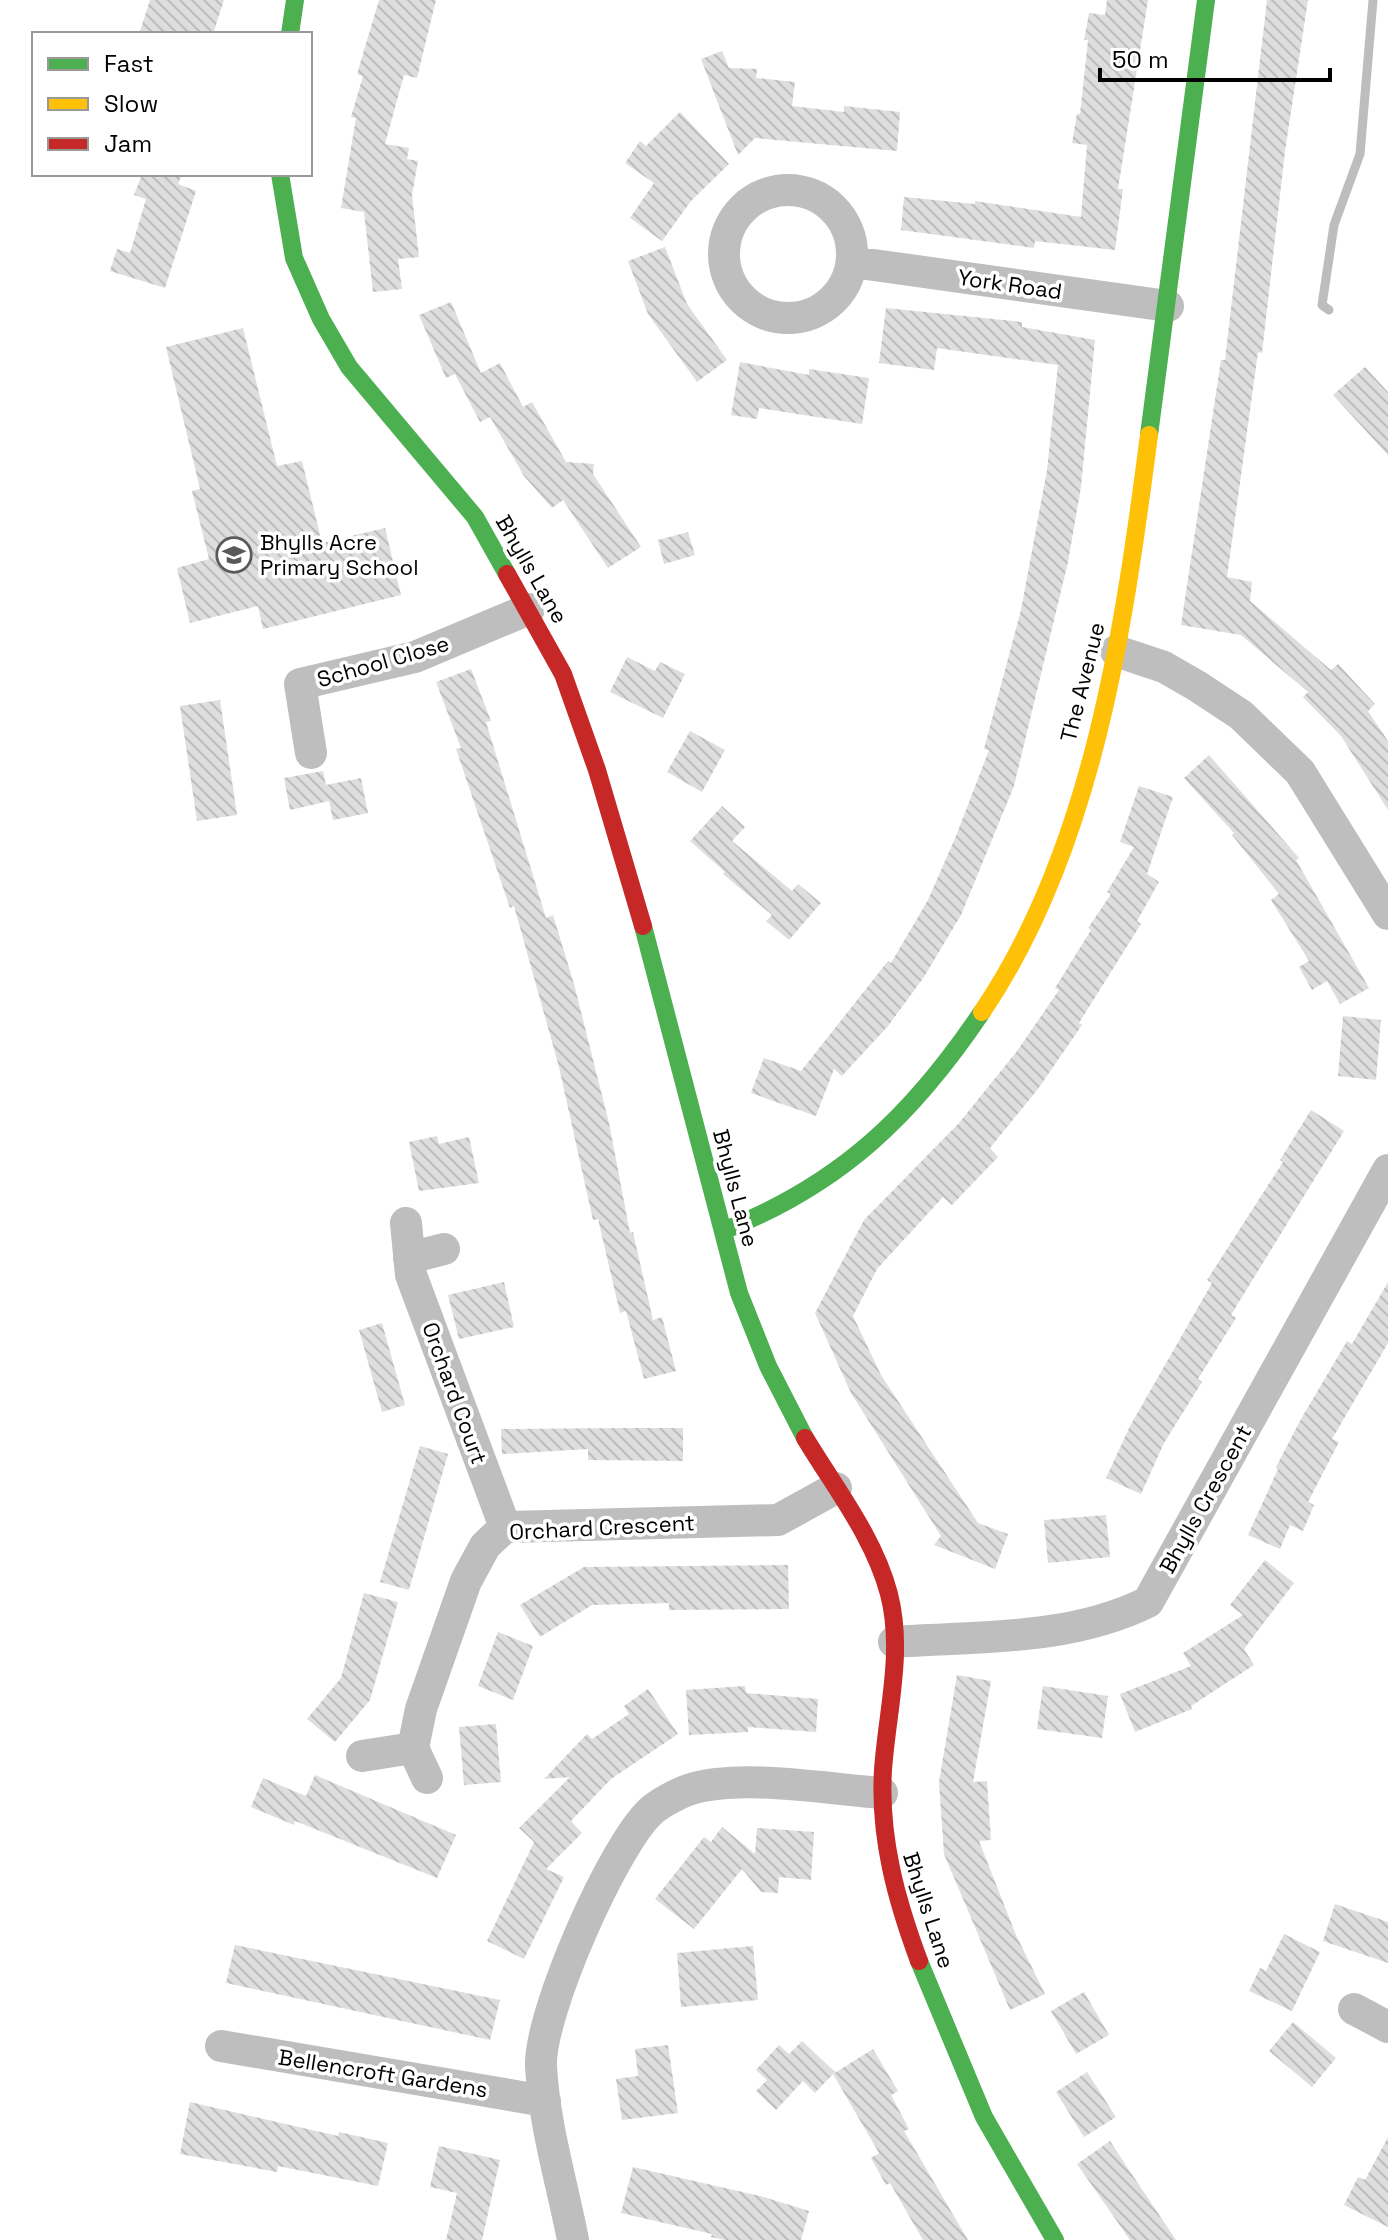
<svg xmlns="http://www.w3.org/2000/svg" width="1388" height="2240" font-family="'Space Grotesk',sans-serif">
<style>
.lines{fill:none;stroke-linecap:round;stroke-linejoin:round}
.stream{stroke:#bdbdbd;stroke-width:9}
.building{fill:url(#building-back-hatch)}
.street{stroke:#bebebe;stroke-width:32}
.fast{stroke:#4caf50;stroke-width:18}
.slow{stroke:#ffc107;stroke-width:18}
.jam{stroke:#c62828;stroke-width:18}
.labels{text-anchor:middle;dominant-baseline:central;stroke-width:7;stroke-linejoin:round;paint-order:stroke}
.street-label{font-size:22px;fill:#000;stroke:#fff}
.poi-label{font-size:22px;fill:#000;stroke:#fff;text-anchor:start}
</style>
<defs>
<pattern id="building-back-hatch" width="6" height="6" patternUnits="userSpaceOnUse" patternTransform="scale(2)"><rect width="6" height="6" fill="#dedede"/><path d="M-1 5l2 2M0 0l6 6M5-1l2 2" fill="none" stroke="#bdbdbd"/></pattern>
</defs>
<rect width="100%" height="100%" fill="#fff"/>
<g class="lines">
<!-- stream -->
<path class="stream" d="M 1329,310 L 1322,305 L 1334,225 L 1360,154 L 1373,0"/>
</g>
<!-- building -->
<path class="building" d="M 150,0 L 224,0 L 213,34 L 139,34 Z
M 379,0 L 436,0 L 417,78 L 404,75 L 385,144 L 409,148 L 407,159 L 418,161 L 412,195 L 419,257 L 398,259 L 402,289 L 373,292 L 364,212 L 341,208 L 356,118 L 351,117 L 363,76 L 357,74 Z
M 1107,0 L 1148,0 L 1118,189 L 1123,189 L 1115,250 L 1035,241 L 1034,248 L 901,230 L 904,197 L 975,204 L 975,201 L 1081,217 L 1087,145 L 1072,143 L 1077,114 L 1080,114 L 1088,40 L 1084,40 L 1089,13 L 1105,15 Z
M 1267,0 L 1308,0 L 1285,151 L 1262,353 L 1258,352 L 1227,577 L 1252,582 L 1250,601 L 1331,670 L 1338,664 L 1375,704 L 1368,711 L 1388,741 L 1388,810 L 1341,736 L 1303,697 L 1308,692 L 1241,635 L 1181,625 L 1221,360 L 1225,360 Z
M 722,51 L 729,68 L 757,69 L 756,78 L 795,82 L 792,106 L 844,112 L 844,106 L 900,112 L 897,151 L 755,138 L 738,155 L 701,59 Z
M 680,112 L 729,164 L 691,201 L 662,241 L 630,218 L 654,183 L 625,163 L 640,141 L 646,146 Z
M 142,174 L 182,174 L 178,184 L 196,191 L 165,288 L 110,271 L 117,249 L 130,253 L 146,199 L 134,195 Z
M 665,247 L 687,304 L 727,360 L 697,382 L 648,314 L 628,261 Z
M 451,302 L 481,373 L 500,363 L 523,407 L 532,402 L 566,462 L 594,464 L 593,474 L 641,547 L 608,568 L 563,500 L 552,508 L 524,476 L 490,417 L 480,422 L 455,374 L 446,378 L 419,315 Z
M 886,308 L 1022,322 L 1022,327 L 1095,340 L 1081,487 L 1068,562 L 1014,786 L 961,915 L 924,977 L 888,1026 L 842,1076 L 834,1069 L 816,1116 L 751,1093 L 764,1058 L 801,1071 L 888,961 L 891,963 L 928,900 L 956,836 L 989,750 L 984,749 L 1021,610 L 1047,470 L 1058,365 L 937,348 L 934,370 L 879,363 Z
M 243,328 L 277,466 L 302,461 L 322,543 L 385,528 L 401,595 L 263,629 L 258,606 L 190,623 L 177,568 L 209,559 L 192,491 L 200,489 L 166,347 Z
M 740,362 L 809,375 L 809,369 L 869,378 L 862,424 L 759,408 L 757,419 L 731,415 Z
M 1365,367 L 1388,392 L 1388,455 L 1333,395 Z
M 688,532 L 695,555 L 664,564 L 658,540 Z
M 627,657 L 655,671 L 660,662 L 685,674 L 663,718 L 610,692 Z
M 471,669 L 491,721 L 486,722 L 546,918 L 553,915 L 574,984 L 609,1123 L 630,1233 L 633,1232 L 653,1320 L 662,1317 L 676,1371 L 644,1379 L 626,1311 L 620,1313 L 598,1219 L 593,1220 L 559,1067 L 514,906 L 510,908 L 456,749 L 461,748 L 436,682 Z
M 220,700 L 237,815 L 197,821 L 180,706 Z
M 690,731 L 725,750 L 702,792 L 667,772 Z
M 1209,755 L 1299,858 L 1296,860 L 1369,988 L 1340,1004 L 1327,981 L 1312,990 L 1299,967 L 1309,961 L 1271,900 L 1279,894 L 1232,835 L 1234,833 L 1184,778 Z
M 323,771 L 326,785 L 361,778 L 368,813 L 333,820 L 329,801 L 290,810 L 284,778 Z
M 1139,786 L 1173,797 L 1147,874 L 1159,882 L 1137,921 L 1141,924 L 1079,1023 L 1082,1025 L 1038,1089 L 990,1148 L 998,1157 L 952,1205 L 943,1197 L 877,1269 L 853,1316 L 881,1375 L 978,1523 L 1008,1534 L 995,1569 L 934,1545 L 941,1536 L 851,1393 L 815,1313 L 864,1220 L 959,1123 L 1017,1051 L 1059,990 L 1055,988 L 1091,930 L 1088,928 L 1111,894 L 1107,892 L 1134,847 L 1120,842 Z
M 722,806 L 745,827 L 732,841 L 792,891 L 798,884 L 821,903 L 789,940 L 766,921 L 772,915 L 723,874 L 725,872 L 690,841 Z
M 1343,1016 L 1381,1020 L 1376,1080 L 1338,1076 Z
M 1311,1110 L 1344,1131 L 1231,1315 L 1236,1318 L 1198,1379 L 1202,1382 L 1164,1443 L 1141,1494 L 1106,1478 L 1130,1426 L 1212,1283 L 1207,1280 L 1283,1162 L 1280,1160 Z
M 437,1136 L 439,1144 L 469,1137 L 479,1183 L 419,1191 L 409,1142 Z
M 504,1282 L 514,1327 L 459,1339 L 448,1295 Z
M 1388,1282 L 1388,1343 L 1332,1439 L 1339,1442 L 1308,1502 L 1314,1505 L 1303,1531 L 1290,1525 L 1280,1549 L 1248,1535 L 1278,1469 L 1276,1467 L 1301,1419 L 1347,1341 L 1352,1344 Z
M 382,1323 L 405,1405 L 382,1412 L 359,1330 Z
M 623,1428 L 683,1428 L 683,1461 L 588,1460 L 588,1449 L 502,1454 L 501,1429 Z
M 420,1446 L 448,1454 L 409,1590 L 380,1582 Z
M 1106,1515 L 1110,1557 L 1048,1563 L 1044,1520 Z
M 1265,1560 L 1294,1583 L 1244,1649 L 1254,1665 L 1191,1706 L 1192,1709 L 1135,1732 L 1120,1694 L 1191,1666 L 1183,1653 L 1243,1615 L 1230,1605 Z
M 788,1565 L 789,1609 L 669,1610 L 669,1603 L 592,1605 L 540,1637 L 520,1605 L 584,1567 Z
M 364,1593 L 398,1602 L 370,1700 L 335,1742 L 307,1719 L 341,1678 Z
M 498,1632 L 533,1646 L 513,1700 L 478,1686 Z
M 957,1675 L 991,1681 L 973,1782 L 987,1781 L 991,1840 L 979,1841 L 1016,1935 L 1045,1994 L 1010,2010 L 944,1854 L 939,1782 Z
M 745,1686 L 746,1693 L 818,1699 L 816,1732 L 748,1727 L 748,1732 L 689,1735 L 686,1690 Z
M 1043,1686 L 1108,1696 L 1102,1738 L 1037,1729 Z
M 648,1689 L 678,1734 L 611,1779 L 571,1821 L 582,1833 L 546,1869 L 564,1877 L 524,1959 L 487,1941 L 534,1842 L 519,1828 L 570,1777 L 544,1779 L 587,1734 L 592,1739 L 629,1714 L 624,1706 Z
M 496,1724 L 501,1782 L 464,1785 L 459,1727 Z
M 315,1775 L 456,1835 L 437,1878 L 295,1821 L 294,1825 L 251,1807 L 263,1778 L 306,1796 Z
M 722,1827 L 755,1854 L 757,1828 L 814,1832 L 811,1880 L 779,1877 L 778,1893 L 761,1892 L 742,1869 L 694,1929 L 655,1899 L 704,1837 L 711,1842 Z
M 1335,1904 L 1388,1922 L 1388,1963 L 1323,1941 Z
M 1284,1934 L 1320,1952 L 1292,2011 L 1249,1991 L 1260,1968 L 1266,1971 Z
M 235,1945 L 500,2000 L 490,2040 L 226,1983 Z
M 753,1946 L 758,2000 L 681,2007 L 677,1953 Z
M 1084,1992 L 1109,2035 L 1076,2054 L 1051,2011 Z
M 1293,2022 L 1336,2058 L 1312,2087 L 1269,2051 Z
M 802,2041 L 835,2072 L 815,2093 L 803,2081 L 776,2110 L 756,2091 L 767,2080 L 756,2070 L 779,2045 L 789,2054 Z
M 668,2045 L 678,2113 L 622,2120 L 616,2079 L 638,2076 L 635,2049 Z
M 873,2049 L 898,2091 L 891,2095 L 909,2129 L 904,2131 L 968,2240 L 923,2240 L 890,2183 L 886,2185 L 871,2158 L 879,2153 L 833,2074 Z
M 1087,2072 L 1116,2117 L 1084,2137 L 1056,2092 Z
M 190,2102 L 338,2136 L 339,2132 L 388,2143 L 378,2186 L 278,2166 L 277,2172 L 180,2154 Z
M 1388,2137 L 1388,2227 L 1344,2205 L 1358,2177 L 1365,2180 Z
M 1110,2141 L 1127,2167 L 1176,2240 L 1130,2240 L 1077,2164 Z
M 439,2146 L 500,2160 L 482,2240 L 446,2240 L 457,2193 L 430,2187 Z
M 633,2167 L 760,2196 L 809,2211 L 801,2240 L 725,2240 L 711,2237 L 712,2234 L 621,2213 Z"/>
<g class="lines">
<!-- street -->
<path class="street" d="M724 254a64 64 0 1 1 128 0a64 64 0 1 1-128 0Z
M 852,262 L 1168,306
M 1116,651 L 1164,667 L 1197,686 L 1241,715 L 1300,772 L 1388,914
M 311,753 L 300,684 L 415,657 L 529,609
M 406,1223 L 411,1275 L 505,1527
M 409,1258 L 444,1249
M 894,1642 C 980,1636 1069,1641 1148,1602 L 1388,1170
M 362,1756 L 413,1748
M 427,1778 L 413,1748 L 421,1709 L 466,1581 L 485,1546 L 505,1527 L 778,1520 L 836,1488
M 1354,2009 L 1388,2027
M 221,2046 L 545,2101
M 573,2240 C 562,2183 544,2124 541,2066 C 539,2014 613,1846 651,1811 C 660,1803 677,1794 688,1790 C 740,1773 826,1789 882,1793"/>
<!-- fast -->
<path class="fast" d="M 290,34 L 295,0
M 280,174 L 294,258 L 321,319 L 349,367 L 475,517 L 507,574
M 1149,435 L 1206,0
M 643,926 L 739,1293 L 768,1366 L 805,1438
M 723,1231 C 841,1184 912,1116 982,1012
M 919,1961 L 984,2117 L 1055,2240"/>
<!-- slow -->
<path class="slow" d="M 982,1012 C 1093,848 1124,628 1149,435"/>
<!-- jam -->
<path class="jam" d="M 507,574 L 563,674 L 597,770 L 643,926
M 805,1438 C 835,1488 874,1537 889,1594 C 904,1652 887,1712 883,1770 C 879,1837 896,1899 919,1961"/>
</g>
<!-- icons -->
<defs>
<symbol id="school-ring" viewBox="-11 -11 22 22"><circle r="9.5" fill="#fff" stroke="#595959" stroke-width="1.5"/><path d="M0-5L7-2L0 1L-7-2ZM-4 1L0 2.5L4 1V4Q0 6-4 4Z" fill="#595959"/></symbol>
</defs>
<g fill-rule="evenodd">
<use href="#school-ring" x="214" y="535" width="40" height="40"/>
</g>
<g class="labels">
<!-- street labels -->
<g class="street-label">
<text transform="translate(1010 284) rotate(8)">York Road</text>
<text transform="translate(532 569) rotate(60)">Bhylls Lane</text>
<text transform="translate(383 661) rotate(-16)">School Close</text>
<text transform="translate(1082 682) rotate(-76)">The Avenue</text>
<text transform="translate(736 1188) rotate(75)">Bhylls Lane</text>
<text transform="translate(455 1393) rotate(70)">Orchard Court</text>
<text transform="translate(1205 1499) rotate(-61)">Bhylls Crescent</text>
<text transform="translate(602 1527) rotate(-3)">Orchard Crescent</text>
<text transform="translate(929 1910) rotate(72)">Bhylls Lane</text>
<text transform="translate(383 2073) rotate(9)">Bellencroft Gardens</text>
</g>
<!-- poi labels -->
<g class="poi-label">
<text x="260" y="542">Bhylls Acre<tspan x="260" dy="25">Primary School</tspan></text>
</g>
</g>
<!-- legend -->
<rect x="32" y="32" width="280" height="144" fill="#ffffff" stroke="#999999" stroke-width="2"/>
<rect x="48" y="58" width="40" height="12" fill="#4caf50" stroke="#999999" stroke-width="2"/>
<text x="104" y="72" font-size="24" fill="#000000">Fast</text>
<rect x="48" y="98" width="40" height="12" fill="#ffc107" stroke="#999999" stroke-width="2"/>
<text x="104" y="112" font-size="24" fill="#000000">Slow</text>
<rect x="48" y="138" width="40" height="12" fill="#c62828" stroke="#999999" stroke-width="2"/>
<text x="104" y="152" font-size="24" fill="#000000">Jam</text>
<!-- scale -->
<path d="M1100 68v12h230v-12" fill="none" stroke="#000000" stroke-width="4"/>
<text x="1112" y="68" font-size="24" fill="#000000" stroke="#ffffff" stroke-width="6" paint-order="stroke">50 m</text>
</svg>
